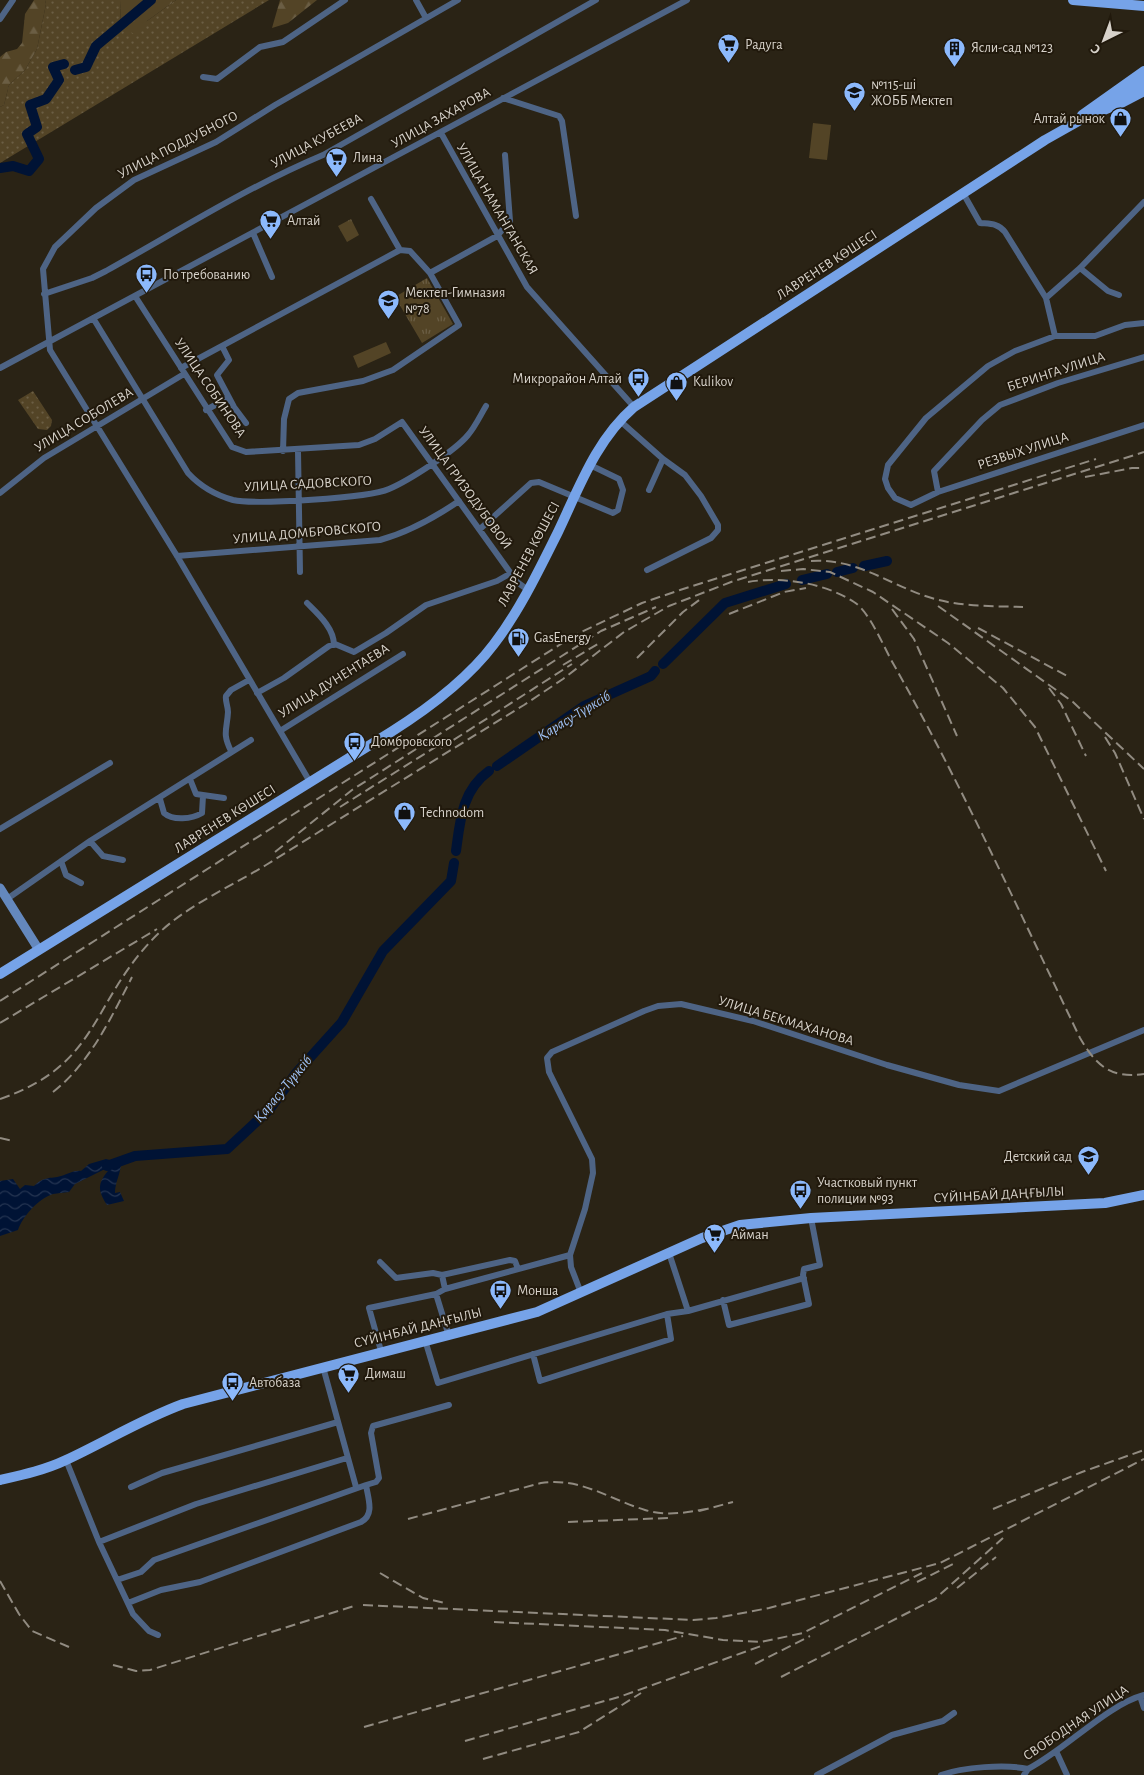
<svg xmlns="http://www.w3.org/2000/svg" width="1144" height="1775" font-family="'Alegreya Sans',sans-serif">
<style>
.grass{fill:url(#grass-dots)}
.forest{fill:url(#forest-firs)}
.park{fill:url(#park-tufts)}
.pitch{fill:#534426}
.water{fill:url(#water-waves)}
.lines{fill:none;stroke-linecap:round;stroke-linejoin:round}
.river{stroke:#001335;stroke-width:10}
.street{stroke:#4e6485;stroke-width:6}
.secondary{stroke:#6488bd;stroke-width:9}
.primary{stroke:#76a3e8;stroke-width:10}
.rail{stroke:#918b81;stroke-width:2;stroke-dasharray:10 5;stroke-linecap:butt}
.labels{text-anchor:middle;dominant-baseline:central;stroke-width:4;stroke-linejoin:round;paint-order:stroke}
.poi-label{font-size:14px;fill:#d7d2ca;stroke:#21190c;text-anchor:start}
.street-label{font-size:14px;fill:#d7d2ca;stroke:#21190c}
.water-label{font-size:15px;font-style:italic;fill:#a0c3f7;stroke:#21190c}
</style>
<defs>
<pattern id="grass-dots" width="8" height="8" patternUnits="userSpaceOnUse" patternTransform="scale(1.25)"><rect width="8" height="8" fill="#534426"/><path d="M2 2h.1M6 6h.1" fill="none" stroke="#6b5e44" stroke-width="1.8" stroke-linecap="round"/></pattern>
<pattern id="forest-firs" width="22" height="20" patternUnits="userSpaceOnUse" patternTransform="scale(1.25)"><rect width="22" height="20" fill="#534426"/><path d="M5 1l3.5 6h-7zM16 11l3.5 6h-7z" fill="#6b5e44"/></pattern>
<pattern id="park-tufts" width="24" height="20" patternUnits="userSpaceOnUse" patternTransform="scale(1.25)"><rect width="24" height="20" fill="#534426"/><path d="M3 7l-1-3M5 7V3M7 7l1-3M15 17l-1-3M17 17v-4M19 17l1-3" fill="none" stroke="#6b5e44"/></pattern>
<pattern id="water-waves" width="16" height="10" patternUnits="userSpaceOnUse" patternTransform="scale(1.25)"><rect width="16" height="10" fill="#001335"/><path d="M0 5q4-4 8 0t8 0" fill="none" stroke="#243451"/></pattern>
</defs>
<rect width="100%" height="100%" fill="#2a2315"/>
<!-- grass -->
<path class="grass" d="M 45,0 L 121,0 L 120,26 L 147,21 L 176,0 L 269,0 L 0,163 L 0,107 L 4,105 L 9,85 L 25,70 L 37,49 L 46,4 Z
M 33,391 L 52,420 L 51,426 L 47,430 L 38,429 L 18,400 Z"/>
<!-- forest -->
<path class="forest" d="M 34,0 L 45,0 L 46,4 L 37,49 L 25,70 L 9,85 L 4,105 L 0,107 L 0,57 L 6,52 L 17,49 L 22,43 L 25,14 Z
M 121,0 L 176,0 L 147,21 L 136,35 L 120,26 Z
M 280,0 L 317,0 L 288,23 L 272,28 Z"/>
<!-- park -->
<path class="park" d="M 351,219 L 359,235 L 347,242 L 338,226 Z
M 427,278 L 453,324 L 422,343 L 395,297 Z"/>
<!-- pitch -->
<path class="pitch" d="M 813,123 L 831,125 L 827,160 L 809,158 Z
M 386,342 L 391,353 L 358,368 L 353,356 Z"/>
<!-- water -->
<path class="water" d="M 106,1159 L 121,1163 C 121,1173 115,1182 115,1193 L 120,1192 L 124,1201 L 107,1205 C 98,1191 97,1184 108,1171 L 108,1169 L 105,1169 L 75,1184 L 69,1192 C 64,1193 58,1193 53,1194 C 39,1198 22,1217 18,1230 L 0,1236 L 0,1181 L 13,1179 L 20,1189 L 25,1185 L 34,1186 C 44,1176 50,1179 61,1176 C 69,1174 73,1170 81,1171 L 89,1164 Z"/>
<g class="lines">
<!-- river -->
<path class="river" d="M 75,70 L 86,67 L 96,46 L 151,0
M 0,168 L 13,166 L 29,171 L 39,159 L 27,134 L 37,127 L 30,105 L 46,99 L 59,80 L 53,67 L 64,64
M 864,566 L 887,561
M 837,572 L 853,568
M 802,580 L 827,574
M 663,664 L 725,603 L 786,584
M 497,766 L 584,706 L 651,676 L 655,671
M 456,851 C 460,821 462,790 489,771
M 107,1166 L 135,1156 L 227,1149 L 269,1110 L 297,1072 L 342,1022 L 383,951 L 451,881 L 454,863"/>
<!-- street -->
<path class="street" d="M 416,0 L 426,18
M 0,19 L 13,0
M 203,77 L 217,79 L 260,47 L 283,42 L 345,0
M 503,98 L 559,116 L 562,121 L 576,216
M 441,133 L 527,287 L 634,407
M 963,193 L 980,223 C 990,224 998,223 1005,232 L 1046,298 L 1055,336
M 371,199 L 400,250
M 253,233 L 272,277
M 1080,268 L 1108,291 L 1119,295
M 430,273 L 497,236 L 510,221 L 505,155
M 44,294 L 92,278 L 106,271 C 178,231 247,187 323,155 L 596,0
M 135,296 L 232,447 L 246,452 L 359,445 L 375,439 L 402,422 L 517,582 L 528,590
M 1046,298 L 1080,268 L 1144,202
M 93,318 L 188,473 C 201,487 215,495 233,500 C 255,505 369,498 389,489 C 408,481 455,451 468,435 C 475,427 480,416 486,406
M 1144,323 L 1125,325 L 1095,336 L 1055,336 L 1015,351 L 988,366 L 926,418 L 888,465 L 885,479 L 888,488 L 895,498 L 911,505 L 938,492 L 1144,425
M 222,346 L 229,360 L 217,375 L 234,407 L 246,423
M 0,368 L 687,0
M 181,368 L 400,250 L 410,251 L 430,273 L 459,325 L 393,370 L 363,381 L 298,393 L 289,399 L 284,419 L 283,451
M 206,410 L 228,398
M 619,420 L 663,459 L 685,475 L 701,496 L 718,525 L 718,530 L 711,538 L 647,570
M 298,451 L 300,572
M 649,490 L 663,459
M 938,492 L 934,471 L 982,420 L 1000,405 L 1058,383 L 1144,357
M 0,493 L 44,458 L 184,374
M 480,529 L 531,483 L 539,482 L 613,513 L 618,510 L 623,490 L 619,479 L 590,465
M 177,556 L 380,540 C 409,532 434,518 459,501
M 307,603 C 318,614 334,628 334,645
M 257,693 L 284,678 L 329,646 L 335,644 L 354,652 L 386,633 L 426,605 L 497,581 L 511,573
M 280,731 L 403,654
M 231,751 C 222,733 227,730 228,712 C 228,706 225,701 226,696 L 231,690 L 249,680
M 190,779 L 196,794 L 224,798
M 310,782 L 177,556 L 50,350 L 43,269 L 55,247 L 96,208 L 134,180 L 216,142 L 275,105 L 458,0
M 160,799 L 164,813 C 173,821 192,819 202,813 L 203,796
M 0,829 L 110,763
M 90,841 L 103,856 L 123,860
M 61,861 L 66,875 L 81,883
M 7,899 L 90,841 L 251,740
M 669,1253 L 688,1311 L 804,1278
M 380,1262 L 396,1278 L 433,1273 L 442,1275 L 445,1289
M 442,1275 L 510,1260 L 515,1261 L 518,1269
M 581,1293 L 571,1267 L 570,1255 L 585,1209 L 593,1173 L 592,1159 L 549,1072 L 547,1058 L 552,1052 L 644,1011 L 658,1006 L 681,1004 L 753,1021 L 887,1065 L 959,1085 L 999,1091 L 1144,1030
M 723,1300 L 729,1325 L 809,1304 L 803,1275 L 804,1269 L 820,1265 L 811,1218
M 448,1333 L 436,1294 L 445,1289 L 570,1255
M 425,1340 L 438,1383 L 667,1314 L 688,1311
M 381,1351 L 369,1308 L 436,1294
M 533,1354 L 540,1381 L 671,1339 L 667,1314
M 323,1367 L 356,1487
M 66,1460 L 99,1542 L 133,1614 L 149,1631 L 158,1635
M 366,1485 L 376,1482 L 379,1478 L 371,1433 L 373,1426 L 449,1405
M 131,1487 L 162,1473 L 338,1422
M 99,1542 L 196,1504 L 347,1458
M 117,1580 L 141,1572 L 154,1560 L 366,1485 C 368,1498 375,1515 361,1522 L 200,1582 L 161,1590 L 128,1603
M 1140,1696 L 1144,1708
M 1056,1751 L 1067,1775
M 817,1775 L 892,1735 L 943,1721 L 954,1713
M 941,1775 C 963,1767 1006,1764 1028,1769
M 1024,1775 L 1028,1769 C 1065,1750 1107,1705 1144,1695"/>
<!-- secondary -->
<path class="secondary" d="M 0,888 L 39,950"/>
<!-- primary -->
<path class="primary" d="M 1073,0 L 1144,6
M 1110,102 L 1144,80
M 1082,115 L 1144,71
M 0,974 L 391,732 C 429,708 467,680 494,644 C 520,610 539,570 558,532 C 579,488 596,440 634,407 L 1045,140 L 1084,118 L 1123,102 L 1144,91
M 0,1480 C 22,1475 45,1470 66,1460 C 105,1442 142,1419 183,1404 L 537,1312 L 702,1238 L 740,1225 L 811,1218 L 1105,1203 L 1144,1195"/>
<!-- rail -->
<path class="rail" d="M 1085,477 L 1132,468 L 1144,468
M 811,561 C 860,558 891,587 935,599 C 964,607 994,606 1023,607
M 781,571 L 803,569 L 830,572 L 873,592 L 948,643 L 1003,688 L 1035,727 L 1106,871
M 748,582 C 781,576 825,583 854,602 C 870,612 884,648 894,665 C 962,786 1020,913 1080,1038 C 1096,1065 1110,1079 1144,1074
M 938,606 L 1073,702 L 1144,769
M 892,609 L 914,639 L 957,736
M 729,614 L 784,592 L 806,588
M 978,628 L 1069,677
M 637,658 L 683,612 L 702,598
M 563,665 L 601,642
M 1049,688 L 1061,704 L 1086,756
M 1105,737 L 1115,753 L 1144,819
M 441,748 L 572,664
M 340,807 L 445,741
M 275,852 L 352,790 L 601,631 L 656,607
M 0,1001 L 575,635 L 642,603 L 680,590 L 1096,459
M 0,1023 L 157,929
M 53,1092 C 90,1063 111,1018 132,977
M 0,1099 C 98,1065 90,1007 150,942 C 182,907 227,889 266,865 C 352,811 438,758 524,705 L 563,679 L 624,632 L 669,606 L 731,582 L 1144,452
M 0,1138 L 13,1141
M 993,1509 L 1082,1472 L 1144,1450
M 699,1511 L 733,1502
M 408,1519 L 541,1483 C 580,1477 609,1499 645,1510 C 666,1516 685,1513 706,1509
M 568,1522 L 668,1518
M 380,1573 L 423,1598 L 445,1603
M 0,1581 L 19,1614 L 32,1631 L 69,1647
M 917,1582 L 953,1564
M 957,1588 L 996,1557
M 363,1605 L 693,1620 L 716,1618 L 769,1608 L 940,1563 L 1144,1459
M 494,1622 L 665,1630 L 723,1640 L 761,1642 L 803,1633 L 922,1573
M 755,1664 L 810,1636
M 113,1665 L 136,1671 L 150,1670 L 354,1606
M 781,1677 L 935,1599 L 1003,1538
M 364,1727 L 683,1636
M 465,1741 L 622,1696 L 764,1645
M 483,1759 L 579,1732 L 641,1693"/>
</g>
<!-- icons -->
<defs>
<symbol id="supermarket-pin" viewBox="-11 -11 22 30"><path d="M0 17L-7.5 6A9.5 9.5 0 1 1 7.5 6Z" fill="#8cb9fc" stroke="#21190c"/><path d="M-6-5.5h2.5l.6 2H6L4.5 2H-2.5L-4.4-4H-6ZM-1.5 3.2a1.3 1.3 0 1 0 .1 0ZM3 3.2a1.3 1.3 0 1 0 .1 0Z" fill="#111"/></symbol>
<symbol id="building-pin" viewBox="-11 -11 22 30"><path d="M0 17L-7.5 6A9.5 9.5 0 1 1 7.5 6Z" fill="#8cb9fc" stroke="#21190c"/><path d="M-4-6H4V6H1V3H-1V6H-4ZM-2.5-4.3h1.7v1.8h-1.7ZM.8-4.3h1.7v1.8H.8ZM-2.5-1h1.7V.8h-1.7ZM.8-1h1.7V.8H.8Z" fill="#111"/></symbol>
<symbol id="school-pin" viewBox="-11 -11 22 30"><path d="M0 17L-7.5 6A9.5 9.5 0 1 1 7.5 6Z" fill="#8cb9fc" stroke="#21190c"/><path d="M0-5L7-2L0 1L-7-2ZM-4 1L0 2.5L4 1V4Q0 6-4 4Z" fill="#111"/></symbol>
<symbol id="shop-pin" viewBox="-11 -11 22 30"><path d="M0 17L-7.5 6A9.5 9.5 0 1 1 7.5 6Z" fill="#8cb9fc" stroke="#21190c"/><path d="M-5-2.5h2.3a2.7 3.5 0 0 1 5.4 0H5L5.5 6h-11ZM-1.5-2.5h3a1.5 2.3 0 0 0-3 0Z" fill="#111"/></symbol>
<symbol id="bus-pin" viewBox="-11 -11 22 30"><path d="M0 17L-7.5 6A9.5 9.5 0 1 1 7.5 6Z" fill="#8cb9fc" stroke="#21190c"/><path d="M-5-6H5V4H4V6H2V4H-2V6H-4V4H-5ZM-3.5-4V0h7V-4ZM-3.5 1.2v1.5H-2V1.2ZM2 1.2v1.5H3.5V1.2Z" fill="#111"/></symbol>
<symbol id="fuel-pin" viewBox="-11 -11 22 30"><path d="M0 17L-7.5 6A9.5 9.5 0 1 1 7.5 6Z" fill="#8cb9fc" stroke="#21190c"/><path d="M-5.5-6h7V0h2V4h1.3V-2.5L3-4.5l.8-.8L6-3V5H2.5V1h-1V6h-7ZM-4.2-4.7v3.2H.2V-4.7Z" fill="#111"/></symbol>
</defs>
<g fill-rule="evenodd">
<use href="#supermarket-pin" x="716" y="32" width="25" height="34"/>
<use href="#building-pin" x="942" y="36" width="25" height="34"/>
<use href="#school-pin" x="842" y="80" width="25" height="34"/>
<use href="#shop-pin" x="1108" y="106" width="25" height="34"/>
<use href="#supermarket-pin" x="324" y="146" width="25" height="34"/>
<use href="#supermarket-pin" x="258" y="208" width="25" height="34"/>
<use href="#bus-pin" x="134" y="262" width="25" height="34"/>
<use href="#school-pin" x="376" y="288" width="25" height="34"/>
<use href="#bus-pin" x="626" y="366" width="25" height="34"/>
<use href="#shop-pin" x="664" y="370" width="25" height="34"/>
<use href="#fuel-pin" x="506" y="626" width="25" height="34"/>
<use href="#bus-pin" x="342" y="730" width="25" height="34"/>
<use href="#shop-pin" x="392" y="800" width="25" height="34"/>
<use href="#school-pin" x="1076" y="1144" width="25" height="34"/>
<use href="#bus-pin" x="788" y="1178" width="25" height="34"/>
<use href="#supermarket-pin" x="702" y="1222" width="25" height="34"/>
<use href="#bus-pin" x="488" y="1278" width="25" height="34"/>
<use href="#supermarket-pin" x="336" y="1362" width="25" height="34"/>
<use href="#bus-pin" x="220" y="1370" width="25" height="34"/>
</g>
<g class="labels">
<!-- poi labels -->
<g class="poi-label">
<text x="745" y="45">Радуга</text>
<text x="971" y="48">Ясли-сад №123</text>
<text x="871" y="85">№115-ші<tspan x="871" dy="16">ЖОББ Мектеп</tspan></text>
<text x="1105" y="119" text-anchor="end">Алтай рынок</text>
<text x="353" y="158">Лина</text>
<text x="287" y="221">Алтай</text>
<text x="163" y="275">По требованию</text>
<text x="405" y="293">Мектеп-Гимназия<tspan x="405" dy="16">№78</tspan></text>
<text x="622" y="379" text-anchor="end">Микрорайон Алтай</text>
<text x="693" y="382">Kulikov</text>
<text x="534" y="638">GasEnergy</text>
<text x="371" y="742">Домбровского</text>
<text x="420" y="813">Technodom</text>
<text x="1072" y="1157" text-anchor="end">Детский сад</text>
<text x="817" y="1183">Участковый пункт<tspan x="817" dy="16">полиции №93</tspan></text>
<text x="731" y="1235">Айман</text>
<text x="517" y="1291">Монша</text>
<text x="365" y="1374">Димаш</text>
<text x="249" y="1383">Автобаза</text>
</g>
<!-- street labels -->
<g class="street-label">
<text transform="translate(441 118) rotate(-29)">УЛИЦА ЗАХАРОВА</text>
<text transform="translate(317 141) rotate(-28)">УЛИЦА КУБЕЕВА</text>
<text transform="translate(178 145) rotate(-27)">УЛИЦА ПОДДУБНОГО</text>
<text transform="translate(497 209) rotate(60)">УЛИЦА НАМАНГАНСКАЯ</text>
<text transform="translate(827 265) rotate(-33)">ЛАВРЕНЕВ КӨШЕСІ</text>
<text transform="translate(1056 372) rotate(-18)">БЕРИНГА УЛИЦА</text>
<text transform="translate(210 388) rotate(56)">УЛИЦА СОБИНОВА</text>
<text transform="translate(84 420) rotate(-31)">УЛИЦА СОБОЛЕВА</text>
<text transform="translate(1023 451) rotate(-18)">РЕЗВЫХ УЛИЦА</text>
<text transform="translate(308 484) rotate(-3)">УЛИЦА САДОВСКОГО</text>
<text transform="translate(465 488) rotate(54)">УЛИЦА ГРИЗОДУБОВОЙ</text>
<text transform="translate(307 533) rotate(-5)">УЛИЦА ДОМБРОВСКОГО</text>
<text transform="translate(529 554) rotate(-62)">ЛАВРЕНЕВ КӨШЕСІ</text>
<text transform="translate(334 681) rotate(-32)">УЛИЦА ДУНЕНТАЕВА</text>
<text transform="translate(225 819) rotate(-32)">ЛАВРЕНЕВ КӨШЕСІ</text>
<text transform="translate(786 1021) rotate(17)">УЛИЦА БЕКМАХАНОВА</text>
<text transform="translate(999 1195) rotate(-3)">СҮЙІНБАЙ ДАҢҒЫЛЫ</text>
<text transform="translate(418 1328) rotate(-14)">СҮЙІНБАЙ ДАҢҒЫЛЫ</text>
<text transform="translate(1076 1723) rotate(-34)">СВОБОДНАЯ УЛИЦА</text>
</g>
<!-- water labels -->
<g class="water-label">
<text transform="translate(574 716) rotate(-31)">Қарасу-Түрксіб</text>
<text transform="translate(283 1089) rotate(-50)">Қарасу-Түрксіб</text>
</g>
</g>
<!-- north arrow -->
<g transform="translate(1104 40) rotate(222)" stroke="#21190c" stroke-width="4" paint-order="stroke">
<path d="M0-4L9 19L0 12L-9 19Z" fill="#d7d2ca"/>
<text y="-8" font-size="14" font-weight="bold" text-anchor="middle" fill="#d7d2ca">С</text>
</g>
</svg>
